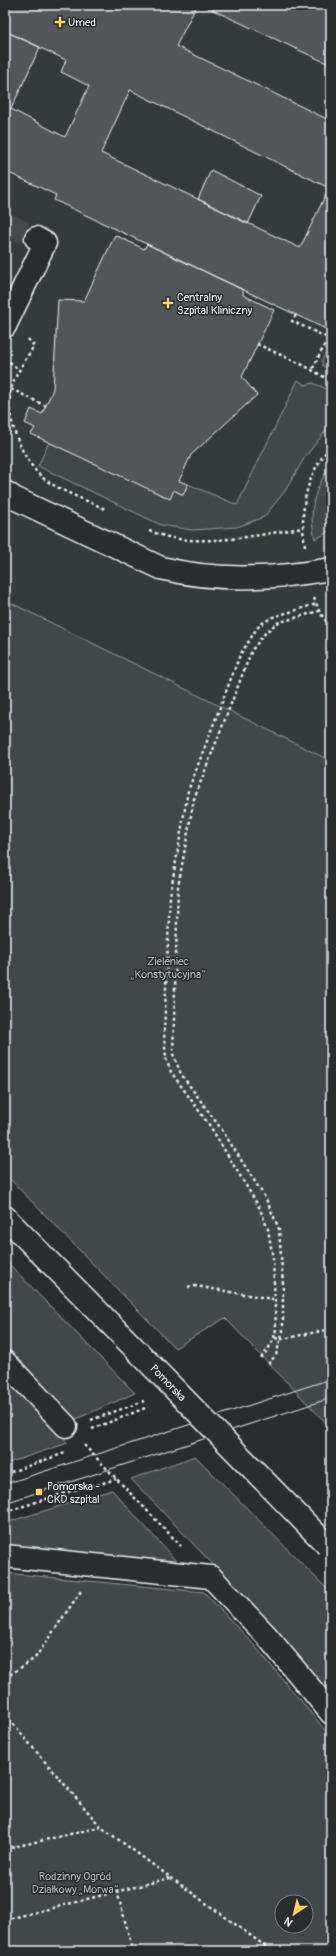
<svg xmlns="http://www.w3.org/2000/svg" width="336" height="1956" font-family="Pangolin,sans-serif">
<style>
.built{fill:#363a3b}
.green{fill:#424648;stroke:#959ca0;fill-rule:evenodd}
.building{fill:#535759;stroke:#e8f1f8;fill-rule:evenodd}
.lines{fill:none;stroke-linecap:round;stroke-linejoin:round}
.minor-tunnel{stroke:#464a4c;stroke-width:22;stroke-dasharray:22 11;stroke-linecap:butt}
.minor-casing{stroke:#e8f1f8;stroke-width:25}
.path{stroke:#e8f1f8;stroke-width:2.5;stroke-dasharray:3 3;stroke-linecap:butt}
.minor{stroke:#2a2d2e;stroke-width:22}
.tram{stroke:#e8f1f8;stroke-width:1}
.minor-bridge-casing{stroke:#e8f1f8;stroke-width:25;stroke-linecap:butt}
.minor-bridge{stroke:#2a2d2e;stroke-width:22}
.poi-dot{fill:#ffd166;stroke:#2a2d2e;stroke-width:1.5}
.labels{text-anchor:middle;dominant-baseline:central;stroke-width:3;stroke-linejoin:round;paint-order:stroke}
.poi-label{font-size:11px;fill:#e8f1f8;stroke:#2a2d2e;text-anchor:start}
.park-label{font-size:11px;fill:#aeb5ba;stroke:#2a2d2e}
.street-label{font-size:11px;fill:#e8f1f8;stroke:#2a2d2e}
</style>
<rect width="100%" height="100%" fill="#2a2d2e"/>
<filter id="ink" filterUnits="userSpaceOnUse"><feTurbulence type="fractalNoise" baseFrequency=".025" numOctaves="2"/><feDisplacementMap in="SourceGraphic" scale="8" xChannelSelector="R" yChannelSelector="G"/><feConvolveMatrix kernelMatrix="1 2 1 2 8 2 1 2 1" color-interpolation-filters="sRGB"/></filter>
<g filter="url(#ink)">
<!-- built -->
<path class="built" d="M 5,5 L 331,5 L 331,761 L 5,600 Z"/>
<!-- green -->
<path class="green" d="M 331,342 L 331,371 L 323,366 L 322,360 Z
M 298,380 L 305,385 L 313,383 L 331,391 L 331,424 L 305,457 L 285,491 L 264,517 L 237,527 L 192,530 L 161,525 L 38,466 L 49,442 L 169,498 L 174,490 L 183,495 L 188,484 L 237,505 Z
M 331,464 L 331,528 L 325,534 L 315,539 C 308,508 314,491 331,464 Z
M 5,600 L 331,761 L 331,1428 L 225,1318 L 175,1348 L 5,1174 Z
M 5,1260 L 135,1393 L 74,1420 L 5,1347 Z
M 5,1375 L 68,1443 L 5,1464 Z
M 195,1456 L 331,1593 L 331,1697 L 273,1627 L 131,1479 Z
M 112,1490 L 178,1563 L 5,1548 L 5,1523 Z
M 5,1573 L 204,1592 L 254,1645 L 331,1737 L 331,1951 L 5,1951 ZM 282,1902 L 306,1902 L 306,1926 L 282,1926 Z"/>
<!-- building -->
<path class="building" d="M 5,5 L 197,5 L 176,46 L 331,121 L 330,331 L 54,200 L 56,195 L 5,171 L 5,106 L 65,137 L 89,86 L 61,72 L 66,60 L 5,31 ZM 130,90 L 329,188 L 300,248 L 101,153 Z
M 202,5 L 331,5 L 331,65 Z
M 5,31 L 40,47 L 11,109 L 5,106 Z
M 211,170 L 261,196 L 248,224 L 198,199 Z
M 115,235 L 144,249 L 147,244 L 243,290 L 243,295 L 274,310 L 242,377 L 257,395 L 191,455 L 179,481 L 188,484 L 183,495 L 174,490 L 170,499 L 31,434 L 35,428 L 25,423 L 31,409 L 42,414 L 53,389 L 58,300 L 84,301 Z"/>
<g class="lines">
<!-- minor-tunnel -->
<path class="minor-tunnel" d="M 5,223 L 36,238"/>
<defs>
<path id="minor" d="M 5,326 L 45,243 L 36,238
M 5,492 L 14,498 L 161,568 C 217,582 275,579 331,569
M 5,1217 L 151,1365
M 5,1362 L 66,1426
M 5,1556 L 211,1577 L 266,1635 L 331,1713"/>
</defs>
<!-- minor casing -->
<use href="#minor" class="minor-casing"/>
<!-- path -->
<path class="path" d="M 296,315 L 292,321 L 328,338 L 312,370
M 28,339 L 34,346 C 26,359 16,373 11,389 C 3,415 24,466 47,481 C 65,493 86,500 105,509
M 257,344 L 305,366 L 331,381
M 5,358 L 19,370
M 11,389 L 46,406
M 149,531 C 159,534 169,538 179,539 C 221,544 262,534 303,528
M 305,546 C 299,510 306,474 331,446
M 314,598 L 320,613 L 331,627
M 188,1287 L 195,1286 L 273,1299
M 275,1338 L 282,1339 L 331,1329
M 261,1358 C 269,1349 274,1341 276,1329 L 273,1259 L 268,1229 L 259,1207 L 210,1126 L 171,1072 L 166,1059 L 164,1033 L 170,896 L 188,791 L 240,655 L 257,628 L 264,622 L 273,617 L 316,604
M 268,1364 L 276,1355 L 283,1331 L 283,1284 L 279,1229 L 266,1199 L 222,1130 L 181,1074 L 173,1054 L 178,887 L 194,799 L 252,650 L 266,632 L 277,623 L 319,611
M 91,1420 L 144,1401
M 92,1429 L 148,1407
M 84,1445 L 181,1546
M 5,1474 L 65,1453
M 5,1512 L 87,1486 L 97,1485 L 116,1479
M 5,1678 L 35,1658 L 81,1591
M 5,1715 L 101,1827 L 272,1951
M 5,1849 L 101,1827
M 117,1891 L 133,1951
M 5,1920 L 170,1878"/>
<!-- minor -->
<use href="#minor" class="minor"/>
<!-- tram -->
<path class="tram" d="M 5,1484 L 331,1379
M 5,1503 L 331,1398"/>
<defs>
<path id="minor-bridge" d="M 151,1365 L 327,1545"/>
</defs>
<!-- minor-bridge casing -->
<use href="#minor-bridge" class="minor-bridge-casing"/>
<!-- minor-bridge -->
<use href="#minor-bridge" class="minor-bridge"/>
</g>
</g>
<!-- markers -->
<g class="poi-dot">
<path d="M58 16h4v4h4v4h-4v4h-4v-4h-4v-4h4z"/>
<path d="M166 297h4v4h4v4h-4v4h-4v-4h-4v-4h4z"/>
<rect x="35" y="1488" width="8" height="8" rx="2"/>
</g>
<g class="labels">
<!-- poi labels -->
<g class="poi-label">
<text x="68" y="22">Umed</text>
<text x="177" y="297">Centralny<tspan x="177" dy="13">Szpital Kliniczny</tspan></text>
<text x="47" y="1486">Pomorska -<tspan x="47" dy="13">CKD szpital</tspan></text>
</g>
<!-- park labels -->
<g class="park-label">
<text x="168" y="961">Zieleniec<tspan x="168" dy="13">„Konstytucyjna”</tspan></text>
<text x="75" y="1876">Rodzinny Ogród<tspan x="75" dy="13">Działkowy „Morwa”</tspan></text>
</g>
<!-- street labels -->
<g class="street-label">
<text transform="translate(168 1383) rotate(46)">Pomorska</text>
</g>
</g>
<!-- margin -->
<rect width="336" height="1956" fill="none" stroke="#2a2d2e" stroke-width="20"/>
<rect x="10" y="10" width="316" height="1936" fill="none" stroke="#e8f1f8" stroke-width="1.5" filter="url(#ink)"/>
<!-- north arrow -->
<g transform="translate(294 1914) rotate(215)"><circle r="19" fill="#2a2d2e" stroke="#767b7f"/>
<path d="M0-3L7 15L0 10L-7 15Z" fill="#ffd166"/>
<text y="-6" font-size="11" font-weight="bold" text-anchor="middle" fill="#e8f1f8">N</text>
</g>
</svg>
